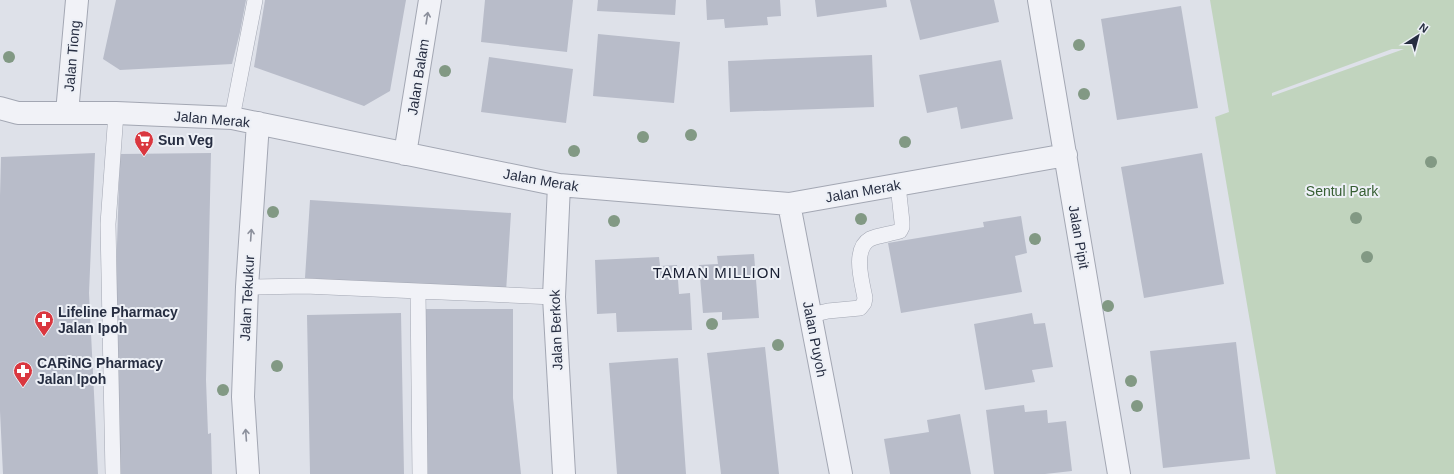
<svg xmlns="http://www.w3.org/2000/svg" width="1454" height="474" font-family="Arial,sans-serif">
<style>
.green{fill:#c1d4be;fill-rule:evenodd}
.building{fill:#b8bcc9}
.lines{fill:none;stroke-linecap:round;stroke-linejoin:round}
.service-casing{stroke:#a3a7b3;stroke-width:16}
.minor-casing{stroke:#a3a7b3;stroke-width:24}
.service{stroke:#f1f2f7;stroke-width:15}
.minor{stroke:#f1f2f7;stroke-width:22}
.tree{fill:#829984}
.oneway{stroke:#8c909c}
.labels{text-anchor:middle;dominant-baseline:central;stroke-width:4;stroke-linejoin:round;paint-order:stroke}
.street-label{font-size:14px;fill:#262d41;stroke:#edf0f6}
.poi-label{font-size:14px;font-weight:bold;fill:#262d41;stroke:#edf0f6;text-anchor:start}
.park-label{font-size:14px;fill:#365e32;stroke:#edf0f6}
.neighbourhood-label{font-size:15px;letter-spacing:1px;fill:#181e32;stroke:#edf0f6}
</style>
<rect width="100%" height="100%" fill="#dee1e9"/>
<!-- green -->
<path class="green" d="M 1210,0 L 1454,0 L 1454,474 L 1276,474 L 1215,117 L 1229,112 ZM 1392,49 L 1404,49 L 1272,96 L 1272,93 Z"/>
<!-- building -->
<path class="building" d="M 116,0 L 246,0 L 240,32 L 232,64 L 120,70 L 103,59 Z
M 265,0 L 406,0 L 390,91 L 364,106 L 254,67 Z
M 485,0 L 573,0 L 567,52 L 481,42 Z
M 598,0 L 676,0 L 675,15 L 597,11 Z
M 706,0 L 780,0 L 781,16 L 767,17 L 768,25 L 725,28 L 724,19 L 707,20 Z
M 815,0 L 886,0 L 887,7 L 817,17 Z
M 910,0 L 994,0 L 999,22 L 920,40 Z
M 1181,6 L 1198,108 L 1117,120 L 1101,19 Z
M 598,34 L 680,42 L 674,103 L 593,96 Z
M 872,55 L 874,107 L 730,112 L 728,61 Z
M 489,57 L 573,69 L 566,123 L 481,112 Z
M 1001,60 L 1013,119 L 961,129 L 957,107 L 927,113 L 919,75 Z
M 95,153 L 89,293 L 98,474 L 3,474 L 0,411 L 0,196 L 1,157 Z
M 211,153 L 206,380 L 208,434 L 211,433 L 212,474 L 117,474 L 115,305 L 120,154 Z
M 1202,153 L 1224,284 L 1144,298 L 1121,167 Z
M 310,200 L 511,213 L 506,292 L 305,278 Z
M 1021,216 L 1027,253 L 1015,256 L 1022,292 L 901,313 L 888,243 L 984,227 L 983,222 Z
M 754,254 L 759,318 L 722,320 L 722,312 L 703,313 L 699,265 L 718,264 L 717,256 Z
M 659,257 L 660,266 L 677,265 L 679,294 L 690,293 L 692,330 L 617,332 L 616,313 L 597,314 L 595,260 Z
M 422,309 L 513,309 L 513,398 L 521,474 L 428,474 L 425,428 Z
M 401,313 L 404,474 L 310,474 L 307,315 Z
M 1032,313 L 1034,324 L 1045,323 L 1053,367 L 1032,370 L 1035,382 L 985,390 L 974,324 Z
M 1236,342 L 1250,459 L 1163,468 L 1150,351 Z
M 765,347 L 779,474 L 721,474 L 707,353 Z
M 678,358 L 686,474 L 617,474 L 609,363 Z
M 1024,405 L 1025,412 L 1047,410 L 1048,423 L 1066,421 L 1072,471 L 1045,474 L 994,474 L 986,410 Z
M 960,414 L 971,474 L 890,474 L 884,439 L 929,432 L 927,420 Z"/>
<g class="lines">
<defs>
<path id="service" d="M 232,118 L 255,0
M 247,287 L 305,286 L 554,297
M 418,291 L 420,474
M 811,315 L 828,311 L 860,308 L 864,303 L 865,298 C 862,282 852,249 870,239 C 878,235 891,234 900,231 L 902,227 L 902,222 L 898,185
M 113,474 L 108,224 L 116,113"/>
<path id="minor" d="M 1039,0 L 1119,474
M 0,108 L 18,113 L 116,113 L 232,118 L 559,185 L 789,204 L 1066,155
M 67,113 L 77,0
M 405,154 L 430,0
M 559,185 L 554,297 L 564,474
M 789,204 L 841,474
M 248,474 L 243,397 L 247,287 L 258,123"/>
</defs>
<!-- service casing -->
<use href="#service" class="service-casing"/>
<!-- minor casing -->
<use href="#minor" class="minor-casing"/>
<!-- service -->
<use href="#service" class="service"/>
<!-- minor -->
<use href="#minor" class="minor"/>
</g>
<!-- trees -->
<g class="tree">
<circle cx="1079" cy="45" r="6"/>
<circle cx="9" cy="57" r="6"/>
<circle cx="445" cy="71" r="6"/>
<circle cx="1084" cy="94" r="6"/>
<circle cx="691" cy="135" r="6"/>
<circle cx="643" cy="137" r="6"/>
<circle cx="905" cy="142" r="6"/>
<circle cx="574" cy="151" r="6"/>
<circle cx="1431" cy="162" r="6"/>
<circle cx="273" cy="212" r="6"/>
<circle cx="1356" cy="218" r="6"/>
<circle cx="861" cy="219" r="6"/>
<circle cx="614" cy="221" r="6"/>
<circle cx="1035" cy="239" r="6"/>
<circle cx="1367" cy="257" r="6"/>
<circle cx="1108" cy="306" r="6"/>
<circle cx="712" cy="324" r="6"/>
<circle cx="778" cy="345" r="6"/>
<circle cx="277" cy="366" r="6"/>
<circle cx="1131" cy="381" r="6"/>
<circle cx="223" cy="390" r="6"/>
<circle cx="1137" cy="406" r="6"/>
</g>
<!-- one-way arrows -->
<defs><path id="oneway-shaft" d="M-6 0H5M1.5-3L5.5 0L1.5 3" fill="none" stroke-width="1.6" stroke-linecap="round" stroke-linejoin="round"/></defs>
<g class="oneway">
<use href="#oneway-shaft" transform="translate(427 18) rotate(-81)"/>
<use href="#oneway-shaft" transform="translate(251 235) rotate(-86)"/>
<use href="#oneway-shaft" transform="translate(246 435) rotate(-94)"/>
</g>
<!-- icons -->
<defs>
<symbol id="supermarket-pin" viewBox="-11 -11 22 30"><path d="M0 17L-7.5 6A9.5 9.5 0 1 1 7.5 6Z" fill="#da373f" stroke="#edf0f6"/><path d="M-6-5.5h2.5l.6 2H6L4.5 2H-2.5L-4.4-4H-6ZM-1.5 3.2a1.3 1.3 0 1 0 .1 0ZM3 3.2a1.3 1.3 0 1 0 .1 0Z" fill="#fff"/></symbol>
<symbol id="pharmacy-pin" viewBox="-11 -11 22 30"><path d="M0 17L-7.5 6A9.5 9.5 0 1 1 7.5 6Z" fill="#da373f" stroke="#edf0f6"/><path d="M-2-6h4v4h4v4h-4v4h-4v-4h-4v-4h4Z" fill="#fff"/></symbol>
</defs>
<g fill-rule="evenodd">
<use href="#supermarket-pin" x="133" y="129" width="22" height="30"/>
<use href="#pharmacy-pin" x="33" y="309" width="22" height="30"/>
<use href="#pharmacy-pin" x="12" y="360" width="22" height="30"/>
</g>
<g class="labels">
<!-- street labels -->
<g class="street-label">
<text transform="translate(72 56) rotate(-85)">Jalan Tiong</text>
<text transform="translate(418 77) rotate(-81)">Jalan Balam</text>
<text transform="translate(212 119) rotate(5)">Jalan Merak</text>
<text transform="translate(541 180) rotate(10)">Jalan Merak</text>
<text transform="translate(863 191) rotate(-10)">Jalan Merak</text>
<text transform="translate(1079 237) rotate(80)">Jalan Pipit</text>
<text transform="translate(247 298) rotate(-87)">Jalan Tekukur</text>
<text transform="translate(556 330) rotate(-92)">Jalan Berkok</text>
<text transform="translate(815 339) rotate(79)">Jalan Puyoh</text>
</g>
<!-- poi labels -->
<g class="poi-label">
<text x="158" y="140">Sun Veg</text>
<text x="58" y="312">Lifeline Pharmacy<tspan x="58" dy="16">Jalan Ipoh</tspan></text>
<text x="37" y="363">CARiNG Pharmacy<tspan x="37" dy="16">Jalan Ipoh</tspan></text>
</g>
<!-- park labels -->
<g class="park-label">
<text x="1342" y="191">Sentul Park</text>
</g>
<!-- neighbourhood labels -->
<g class="neighbourhood-label">
<text x="717" y="272">TAMAN MILLION</text>
</g>
</g>
<!-- north arrow -->
<g transform="translate(1418 36) rotate(36)" stroke="#edf0f6" stroke-width="3" paint-order="stroke">
<path d="M0-3L7 15L0 10L-7 15Z" fill="#262d41"/>
<text y="-6" font-size="11" font-weight="bold" text-anchor="middle" fill="#262d41">N</text>
</g>
</svg>
